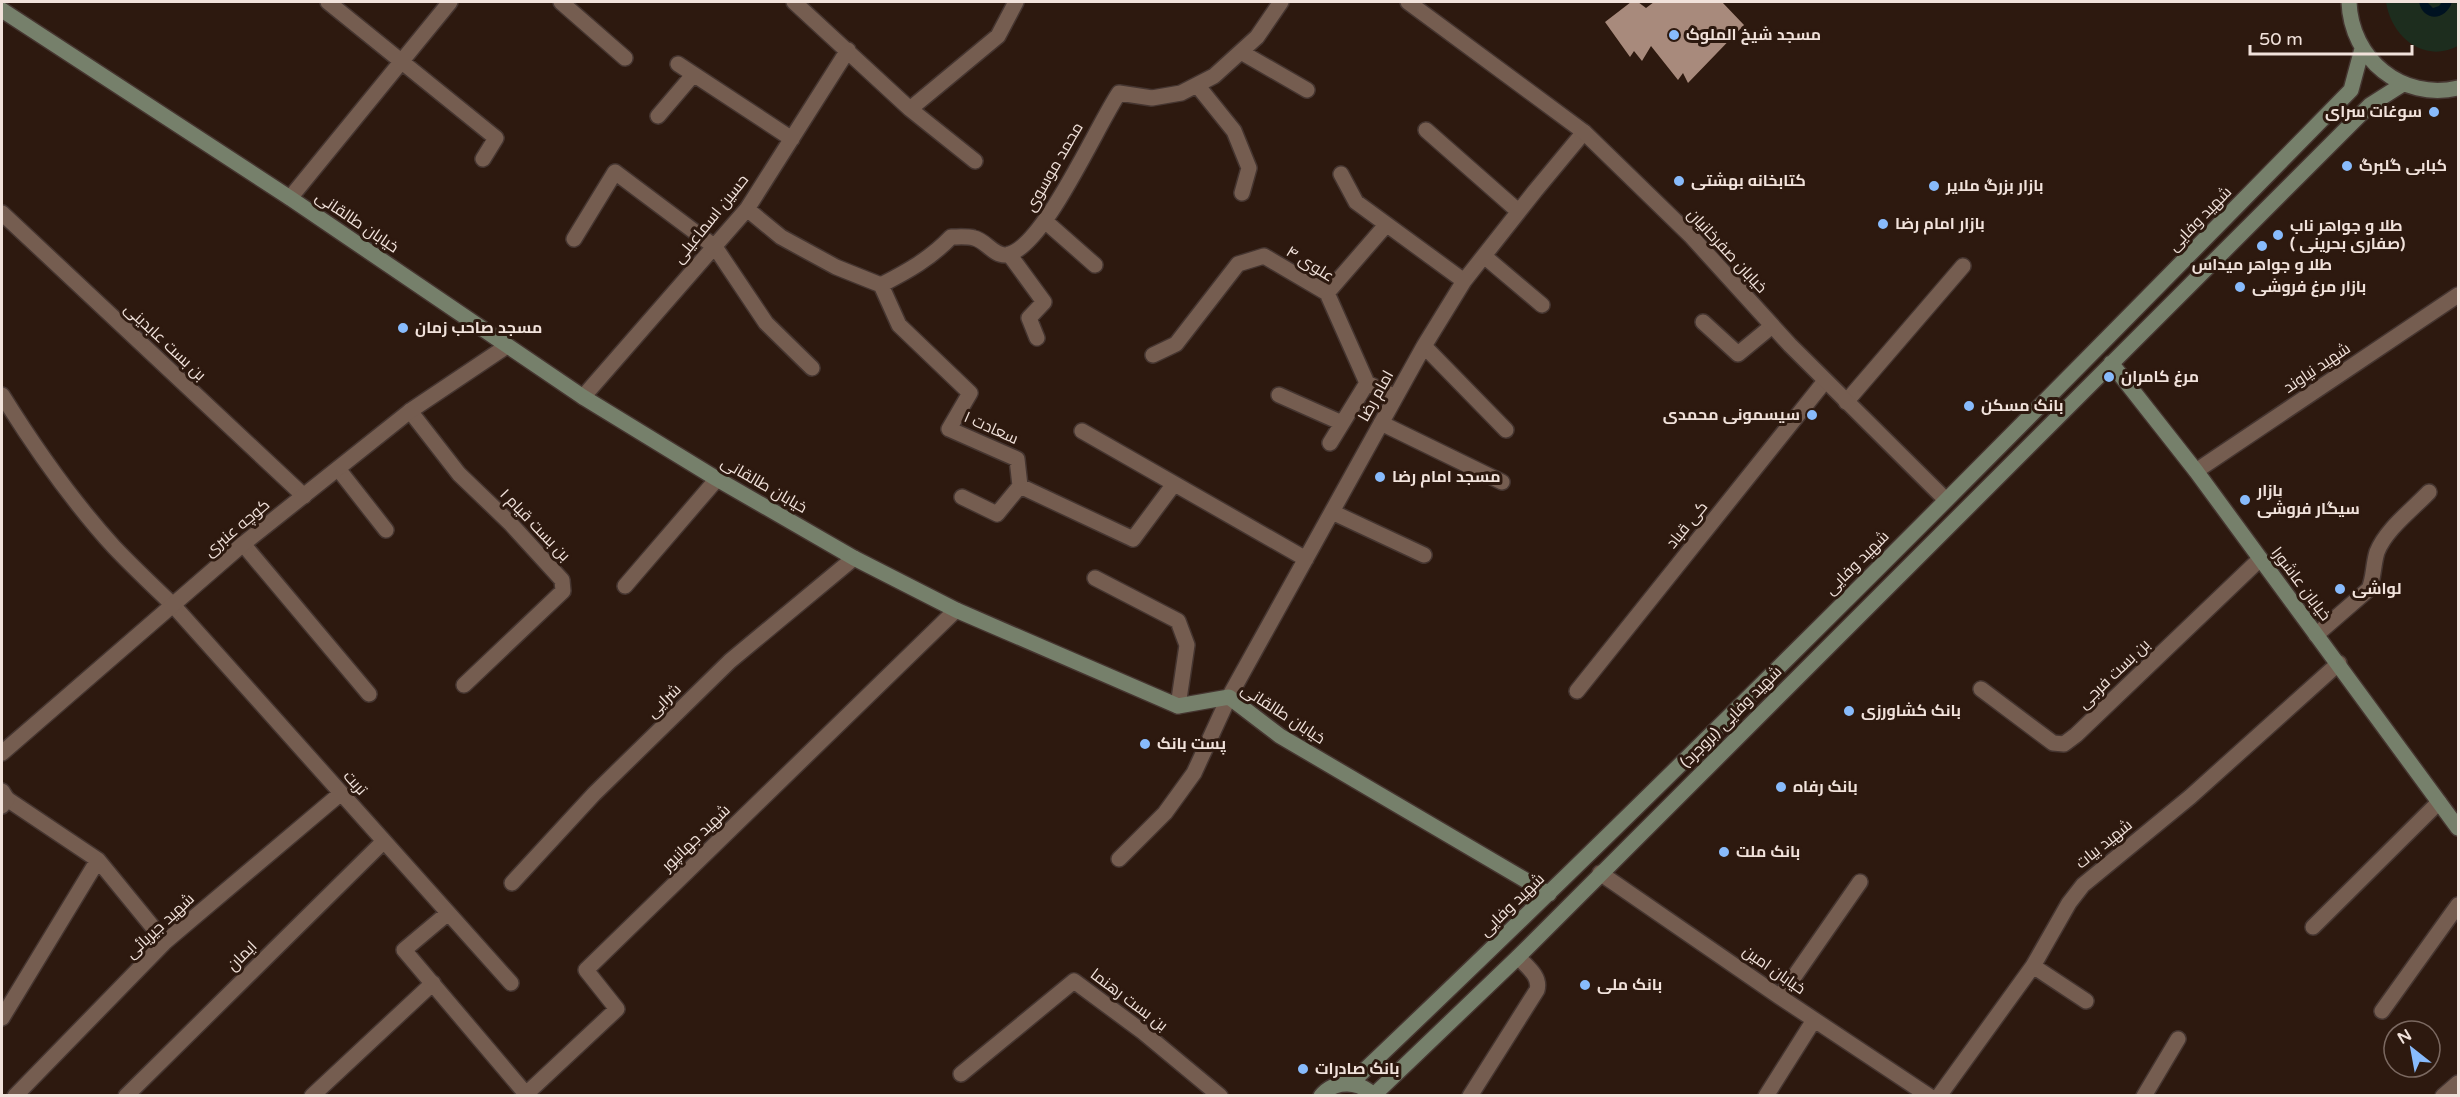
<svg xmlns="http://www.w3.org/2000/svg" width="2460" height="1097" font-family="'Varela Round',Cairo,sans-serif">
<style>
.green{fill:#1d2d1e}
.water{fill:#001221}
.building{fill:#a88a7c}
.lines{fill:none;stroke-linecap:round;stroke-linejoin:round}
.minor-casing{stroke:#453530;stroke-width:18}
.tertiary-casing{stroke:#453530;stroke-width:18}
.secondary-casing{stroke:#453530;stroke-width:18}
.minor{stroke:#755d50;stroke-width:15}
.tertiary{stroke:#755d50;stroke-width:15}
.secondary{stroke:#76806b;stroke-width:15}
.poi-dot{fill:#88bbfc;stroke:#2d190f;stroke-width:2}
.labels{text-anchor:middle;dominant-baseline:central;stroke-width:6;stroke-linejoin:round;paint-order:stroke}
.poi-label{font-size:16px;font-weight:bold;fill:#f1e2db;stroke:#2d190f;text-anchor:start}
.street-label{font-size:16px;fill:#f1e2db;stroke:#2d190f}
</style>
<rect width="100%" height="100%" fill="#2d190f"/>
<!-- green -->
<path class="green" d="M 2386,2 L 2458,2 L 2458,46 C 2423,64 2391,36 2386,2 Z"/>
<!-- water -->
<path class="water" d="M 2419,2 L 2427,2 L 2433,8 L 2439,6 L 2442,2 L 2452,2 C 2446,21 2423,22 2419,2 Z"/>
<!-- building -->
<path class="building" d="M 1631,2 L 1638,2 L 1646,8 L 1654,2 L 1722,2 L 1744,25 L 1688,83 L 1683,73 L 1678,80 L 1651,46 L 1642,61 L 1634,51 L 1630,57 L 1605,22 Z"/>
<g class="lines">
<defs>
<path id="minor" d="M 328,2 L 496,138 L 483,159
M 561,2 L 625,58
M 794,2 L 910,109 L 975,161
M 1241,52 L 1307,90
M 678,64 L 792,139
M 1197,85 L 1234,131 L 1249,168 L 1242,193
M 910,109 L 998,36 L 1016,2
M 658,116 L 693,75
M 1426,130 L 1518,211
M 1341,174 L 1356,202 L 1464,281
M 290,198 L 450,2
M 747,209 L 781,237 L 836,267 L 881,285 C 908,271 930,259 951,237 C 958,237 967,236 974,238 C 985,240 993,255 1005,255 C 1042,252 1097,125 1119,93 L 1152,98 L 1181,93 L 1214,76 L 1257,37 L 1281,2
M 2,213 L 304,496
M 1045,221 L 1095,265
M 574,239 L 615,172 L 715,247 L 766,323 L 812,368
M 1009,254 L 1044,302 L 1029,318 L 1037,338
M 1484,256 L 1542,305
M 881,285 L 899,325 L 970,393 L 949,429 L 1017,459 L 1020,486 L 1133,539 L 1174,484
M 1327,293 L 1386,225
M 1703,322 L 1738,354 L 1772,326
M 1424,346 L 1506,430
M 1153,355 L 1176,344 L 1238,264 L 1264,256 L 1327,293 L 1367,383 L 1395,397
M 2,395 C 35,448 71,500 114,547 C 133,567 153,586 173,605 L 511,983
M 1279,395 L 1342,423
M 583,397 L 747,209 L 848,50
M 1846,402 L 1963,266
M 410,411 L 459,474 L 510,523 L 562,580 L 563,591 L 464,685
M 1381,423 L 1502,482
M 1082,431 L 1306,559
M 1330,443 L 1367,383
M 339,470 L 386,530
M 2196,471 L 2458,295
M 962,497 L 997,514 L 1020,486
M 1332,512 L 1424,555
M 243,544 L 369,694
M 1095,578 L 1178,621 L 1187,645 L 1178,706
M 625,586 L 717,479
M 2316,635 L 2369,589 C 2374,577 2373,565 2377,552 C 2386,529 2412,510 2429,492
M 1981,689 L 2053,743 L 2064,744 L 2076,735 L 2260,559
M 1577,691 L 1825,381
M 7,799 L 98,860 L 165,942
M 1119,859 L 1165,813 L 1194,773 L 1229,697 L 1424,346 L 1464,281 L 1535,191 L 1584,132
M 1600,873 L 1780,997 L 1929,1096
M 512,883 L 594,794 L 730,661 L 854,558
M 448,913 L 404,950 L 526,1094
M 2313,927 L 2439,802
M 2033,966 L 2086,1001
M 1780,997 L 1860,882
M 2382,1011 L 2458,905
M 2,1018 L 98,860
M 961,1074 L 1074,981 L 1143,1032 L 1220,1096
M 15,1096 L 165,942 L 340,794
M 126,1096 L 383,842
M 312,1096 L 433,983
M 524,1096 L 617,1009 L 586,970 L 956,610
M 1470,1096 L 1537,990 C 1541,976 1526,966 1518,957
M 1766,1096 L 1814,1020
M 1939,1096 L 2033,966 L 2069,903 L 2083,885 L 2190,797 L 2339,663
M 2144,1096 L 2178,1039
M 2443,1096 L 2458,1083"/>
<path id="tertiary" d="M 1408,2 L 1584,132 L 1690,235 L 1790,345 L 1946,500
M 2,753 L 243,544 L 410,411 L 507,346
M 2,791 L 7,799 L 2,806"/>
<path id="secondary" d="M 2349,2 C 2351,59 2402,101 2458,88
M 2,10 L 290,198 L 583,397 L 717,479 L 854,558 L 956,610 L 1178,706 L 1229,697 L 1280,736 L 1549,894
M 2111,363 L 2196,471 L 2458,828
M 1350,1084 C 1691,760 2022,426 2351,90 L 2362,49
M 1374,1095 L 1518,957 L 2370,105 L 2403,84
M 1321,1096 C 1335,1079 1360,1081 1374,1096"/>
</defs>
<!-- minor casing -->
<use href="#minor" class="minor-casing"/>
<!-- tertiary casing -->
<use href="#tertiary" class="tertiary-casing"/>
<!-- secondary casing -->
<use href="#secondary" class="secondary-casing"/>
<!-- minor -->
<use href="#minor" class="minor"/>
<!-- tertiary -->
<use href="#tertiary" class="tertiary"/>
<!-- secondary -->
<use href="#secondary" class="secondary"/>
</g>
<!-- markers -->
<g class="poi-dot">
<circle cx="1674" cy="35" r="6"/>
<circle cx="2434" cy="112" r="6"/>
<circle cx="2347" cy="166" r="6"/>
<circle cx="1679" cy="181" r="6"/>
<circle cx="1934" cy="186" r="6"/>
<circle cx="1883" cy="224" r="6"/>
<circle cx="2278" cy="235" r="6"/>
<circle cx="2262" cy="246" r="6"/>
<circle cx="2240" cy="287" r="6"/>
<circle cx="403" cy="328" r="6"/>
<circle cx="2109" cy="377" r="6"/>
<circle cx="1969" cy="406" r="6"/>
<circle cx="1812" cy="415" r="6"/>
<circle cx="1380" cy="477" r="6"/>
<circle cx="2245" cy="500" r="6"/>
<circle cx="2340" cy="589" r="6"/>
<circle cx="1849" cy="711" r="6"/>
<circle cx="1145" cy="744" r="6"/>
<circle cx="1781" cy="787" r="6"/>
<circle cx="1724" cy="852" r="6"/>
<circle cx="1585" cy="985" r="6"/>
<circle cx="1303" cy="1069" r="6"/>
</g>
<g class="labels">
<!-- poi labels -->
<g class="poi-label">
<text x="1686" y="35">مسجد شیخ الملوک</text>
<text x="2422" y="112" text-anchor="end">سوغات سرای</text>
<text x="2359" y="166">کبابی گلبرگ</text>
<text x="1691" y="181">کتابخانه بهشتی</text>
<text x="1946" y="186">بازار بزرگ ملایر</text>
<text x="1895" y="224">بازار امام رضا</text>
<text x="2290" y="226">طلا و جواهر ناب<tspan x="2290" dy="18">( صفاری بحرینی)</tspan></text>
<text x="2262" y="265" text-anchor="middle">طلا و جواهر میداس</text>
<text x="2252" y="287">بازار مرغ فروشی</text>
<text x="415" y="328">مسجد صاحب زمان</text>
<text x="2121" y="377">مرغ کامران</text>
<text x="1981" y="406">بانک مسکن</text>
<text x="1800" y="415" text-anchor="end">سیسمونی محمدی</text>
<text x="1392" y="477">مسجد امام رضا</text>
<text x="2257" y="491">بازار<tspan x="2257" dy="18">سیگار فروشی</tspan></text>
<text x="2352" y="589">لواشی</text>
<text x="1861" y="711">بانک کشاورزی</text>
<text x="1157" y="744">پست بانک</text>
<text x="1793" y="787">بانک رفاه</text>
<text x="1736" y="852">بانک ملت</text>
<text x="1597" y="985">بانک ملی</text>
<text x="1315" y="1069">بانک صادرات</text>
</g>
<!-- street labels -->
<g class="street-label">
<text transform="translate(1054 167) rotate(-60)">محمد موسوی</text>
<text transform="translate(711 219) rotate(-51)">حسین اسماعیلی</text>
<text transform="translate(2200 219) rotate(-46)">شهید وفایی</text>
<text transform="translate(357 222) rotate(34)">خیابان طالقانی</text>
<text transform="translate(1727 251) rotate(47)">خیابان صفرخانیان</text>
<text transform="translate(1310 264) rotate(32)">علوی ۴</text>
<text transform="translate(165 342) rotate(43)">بن بست عابدینی</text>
<text transform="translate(2317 368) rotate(-34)">شهید نیاوند</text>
<text transform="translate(1376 396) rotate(-61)">امام رضا</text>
<text transform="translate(991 428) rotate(24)">سعادت ۱</text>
<text transform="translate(764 485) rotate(30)">خیابان طالقانی</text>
<text transform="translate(535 525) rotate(46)">بن بست قیام ۱</text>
<text transform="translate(1687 525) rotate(-51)">کی قباد</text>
<text transform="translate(237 528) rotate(-40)">کوچه عنبری</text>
<text transform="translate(1857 563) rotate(-45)">شهید وفایی</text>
<text transform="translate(2301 584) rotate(53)">خیابان عاشورا</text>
<text transform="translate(2114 674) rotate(-44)">بن بست فرجی</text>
<text transform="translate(664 701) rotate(-44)">شرایی</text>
<text transform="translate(1283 714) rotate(33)">خیابان طالقانی</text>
<text transform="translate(1731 717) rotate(-45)">شهید وفایی (بروجرد)</text>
<text transform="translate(355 783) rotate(48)">تربت</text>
<text transform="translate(696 838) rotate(-44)">شهید جهانپور</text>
<text transform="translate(2104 844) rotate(-39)">شهید بیات</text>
<text transform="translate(1512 905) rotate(-44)">شهید وفایی</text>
<text transform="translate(160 926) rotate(-43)">شهید جیریائی</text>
<text transform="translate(242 956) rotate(-45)">ایمان</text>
<text transform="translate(1774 970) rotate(35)">خیابان امین</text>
<text transform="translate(1129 1000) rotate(37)">بن بست رهنما</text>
</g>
</g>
<!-- border -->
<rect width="2460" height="1097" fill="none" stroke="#f1e2db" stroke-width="6"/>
<!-- north arrow -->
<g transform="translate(2412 1049) rotate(329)"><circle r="28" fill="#2d190f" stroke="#7b6961" stroke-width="1.5"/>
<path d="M0-4.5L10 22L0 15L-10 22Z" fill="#88bbfc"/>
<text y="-9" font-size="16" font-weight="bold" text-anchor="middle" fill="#f1e2db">N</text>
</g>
<!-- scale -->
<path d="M2250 45v9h162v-9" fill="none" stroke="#f1e2db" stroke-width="3"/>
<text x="2259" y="45" font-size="18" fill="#f1e2db" stroke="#2d190f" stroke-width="4.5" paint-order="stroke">50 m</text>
</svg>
